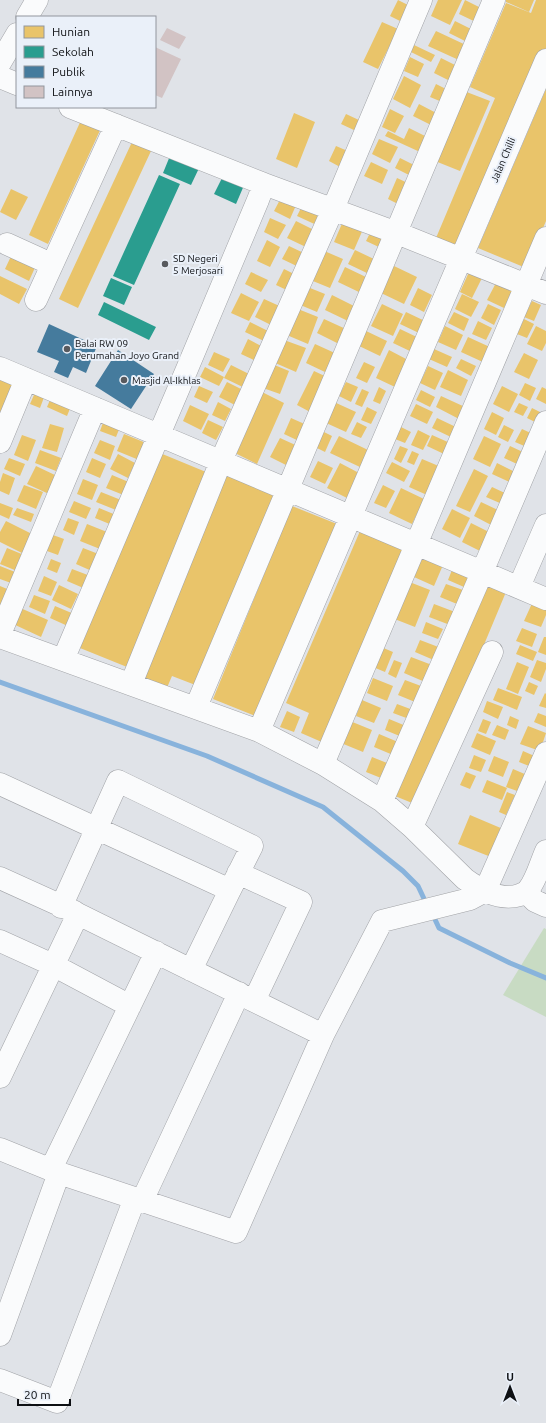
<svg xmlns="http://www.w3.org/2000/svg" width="546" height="1423" font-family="Ubuntu,sans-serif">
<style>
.green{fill:#c8dbc3}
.homes{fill:#e9c46a}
.schools{fill:#2a9d8f}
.public{fill:#457b9d}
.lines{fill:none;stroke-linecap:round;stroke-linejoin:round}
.stream{stroke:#88b3dc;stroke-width:5}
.building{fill:#d2c3c4}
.minor-casing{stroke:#a1a3a7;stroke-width:23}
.minor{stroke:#fafbfc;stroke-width:22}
.poi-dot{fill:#585a5e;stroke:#eaf0f9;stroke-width:1.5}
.labels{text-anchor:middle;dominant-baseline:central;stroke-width:4;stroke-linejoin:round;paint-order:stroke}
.street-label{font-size:10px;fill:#0e1013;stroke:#eaf0f9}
.poi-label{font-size:10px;fill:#0e1013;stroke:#eaf0f9;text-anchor:start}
</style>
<rect width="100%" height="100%" fill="#e0e3e8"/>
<!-- green -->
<path class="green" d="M 544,928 L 546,929 L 546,1017 L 503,995 Z"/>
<!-- homes -->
<path class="homes" d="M 398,0 L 408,5 L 400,21 L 390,16 Z
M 438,0 L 462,0 L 450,25 L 431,16 Z
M 465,0 L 487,11 L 480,24 L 459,14 Z
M 506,0 L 534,0 L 529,12 L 506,2 Z
M 536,0 L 546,0 L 546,48 L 462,248 L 436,238 L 495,98 L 470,87 L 506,3 L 531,13 Z
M 455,21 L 475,31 L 469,43 L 449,33 Z
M 382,22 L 398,29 L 378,69 L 363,62 Z
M 436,31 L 468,46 L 461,61 L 428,46 Z
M 414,45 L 435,55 L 431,62 L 411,52 Z
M 410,57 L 424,64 L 418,77 L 404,71 Z
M 441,58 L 461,68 L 454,83 L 434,73 Z
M 404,76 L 421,85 L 410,108 L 393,99 Z
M 436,84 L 448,90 L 442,102 L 430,97 Z
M 546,89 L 546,221 L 526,268 L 478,248 Z
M 464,91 L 490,101 L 460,171 L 435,161 Z
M 419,104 L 442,116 L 437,128 L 413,116 Z
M 390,109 L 404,116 L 395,133 L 382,127 Z
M 294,113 L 315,122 L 297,168 L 276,159 Z
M 346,114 L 361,121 L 356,131 L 341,124 Z
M 82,118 L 102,126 L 48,244 L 29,235 Z
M 409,128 L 427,137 L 420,152 L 385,136 L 388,131 L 404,139 Z
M 379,139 L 398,147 L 390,163 L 372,154 Z
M 132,142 L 151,151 L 78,308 L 59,299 Z
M 336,146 L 350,152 L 342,168 L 329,161 Z
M 400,158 L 418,167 L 413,177 L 395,168 Z
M 371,162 L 388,170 L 382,184 L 364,176 Z
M 397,178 L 412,185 L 402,206 L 388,199 Z
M 11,189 L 28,197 L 16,220 L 0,212 Z
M 282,196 L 297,203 L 290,219 L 274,211 Z
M 303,204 L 328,216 L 323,228 L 297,216 Z
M 270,218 L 286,225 L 278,239 L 264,232 Z
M 344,219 L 364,227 L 354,250 L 334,242 Z
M 296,221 L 316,231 L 308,248 L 287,238 Z
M 372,229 L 387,236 L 381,248 L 366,241 Z
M 267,240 L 280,247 L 270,267 L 257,261 Z
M 289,246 L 310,256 L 303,269 L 282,259 Z
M 322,250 L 343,259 L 330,288 L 308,279 Z
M 355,250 L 376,260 L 369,274 L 348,264 Z
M 13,252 L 37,263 L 29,281 L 5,269 Z
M 394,266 L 417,277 L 404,304 L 381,293 Z
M 345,267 L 368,278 L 361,293 L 338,282 Z
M 284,269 L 300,277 L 293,293 L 276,285 Z
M 251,272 L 268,280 L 261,292 L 245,284 Z
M 469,272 L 482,278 L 472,298 L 460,292 Z
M 0,276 L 27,289 L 19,304 L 0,294 Z
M 497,281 L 513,289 L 504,308 L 487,300 Z
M 305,286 L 325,294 L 317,312 L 298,304 Z
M 418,288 L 432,295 L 424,312 L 410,305 Z
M 241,293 L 259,302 L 249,321 L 231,313 Z
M 462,294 L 479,302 L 471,317 L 455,309 Z
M 332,295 L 356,307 L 348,321 L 325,310 Z
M 264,299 L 286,309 L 277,328 L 255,317 Z
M 532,301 L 541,305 L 534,321 L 524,317 Z
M 382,304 L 403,314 L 393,336 L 371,326 Z
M 488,304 L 501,310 L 494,325 L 481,318 Z
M 293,307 L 318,317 L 308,344 L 282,333 Z
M 406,312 L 427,322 L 421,334 L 400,324 Z
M 454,312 L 469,319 L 464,331 L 448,323 Z
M 324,319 L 348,330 L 341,345 L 317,333 Z
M 524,319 L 534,324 L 527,338 L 517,334 Z
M 478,321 L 492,328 L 486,340 L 472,334 Z
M 250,322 L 270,332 L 266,342 L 245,332 Z
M 445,326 L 463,335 L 456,350 L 438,342 Z
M 536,326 L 546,331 L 546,343 L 542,351 L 527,344 Z
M 400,329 L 421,339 L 414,353 L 393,343 Z
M 364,330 L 387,341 L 380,356 L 357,345 Z
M 468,337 L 492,348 L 485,363 L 461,352 Z
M 248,339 L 265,348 L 258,362 L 241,354 Z
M 284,340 L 306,348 L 296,372 L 273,362 Z
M 315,344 L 337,354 L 327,373 L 306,363 Z
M 434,349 L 452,357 L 447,367 L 429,359 Z
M 389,350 L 408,360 L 395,387 L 376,378 Z
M 214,352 L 230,359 L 223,372 L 208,365 Z
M 524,353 L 538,360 L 529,379 L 514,372 Z
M 461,359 L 476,366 L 471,376 L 456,368 Z
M 364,362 L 375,367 L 367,383 L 356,378 Z
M 272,364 L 289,371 L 280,394 L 263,388 Z
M 231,365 L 255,377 L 249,390 L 224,378 Z
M 428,366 L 443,373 L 435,390 L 420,383 Z
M 205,367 L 224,377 L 219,386 L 200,377 Z
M 448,370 L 468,380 L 461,396 L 440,387 Z
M 314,371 L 329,378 L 312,413 L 297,405 Z
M 0,374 L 19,381 L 0,430 Z
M 227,382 L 245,391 L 237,406 L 219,397 Z
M 346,382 L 358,387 L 351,402 L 339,396 Z
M 525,383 L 536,388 L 530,401 L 519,395 Z
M 199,386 L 213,392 L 207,403 L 194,397 Z
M 502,386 L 518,394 L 509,412 L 493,404 Z
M 379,387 L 386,391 L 380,404 L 373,401 Z
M 542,387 L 546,389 L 546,404 L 536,399 Z
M 37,388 L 46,392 L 40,408 L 30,404 Z
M 362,389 L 369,392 L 362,407 L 355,404 Z
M 421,390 L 435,397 L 430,407 L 416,400 Z
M 260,391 L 284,403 L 257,464 L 233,452 Z
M 53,393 L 73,401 L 67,416 L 47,407 Z
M 441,396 L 465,407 L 459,419 L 436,407 Z
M 218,402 L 231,409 L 225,421 L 212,415 Z
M 334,402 L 356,412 L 346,432 L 324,422 Z
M 519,403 L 528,407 L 523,416 L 514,412 Z
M 416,404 L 433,412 L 427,424 L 410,416 Z
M 190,405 L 209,414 L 201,430 L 183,421 Z
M 367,407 L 377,412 L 371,424 L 361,420 Z
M 532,408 L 544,414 L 539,424 L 527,418 Z
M 492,412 L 504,418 L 496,435 L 484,429 Z
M 291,418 L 309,426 L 301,442 L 284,434 Z
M 437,418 L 458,428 L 453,438 L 432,428 Z
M 104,420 L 120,427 L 116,437 L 100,431 Z
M 208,420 L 223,427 L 216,440 L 202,433 Z
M 357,422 L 367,427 L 361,438 L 351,434 Z
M 50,424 L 64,428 L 57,452 L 42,448 Z
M 504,425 L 514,430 L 508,442 L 498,437 Z
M 401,427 L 411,432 L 405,443 L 395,439 Z
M 522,429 L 535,435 L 529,448 L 515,442 Z
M 320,430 L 332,436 L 325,452 L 313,446 Z
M 418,430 L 430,436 L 423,450 L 411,445 Z
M 124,434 L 146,443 L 139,460 L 117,451 Z
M 22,435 L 36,440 L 28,461 L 14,455 Z
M 432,435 L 450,443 L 444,454 L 427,446 Z
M 339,436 L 368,450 L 360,467 L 330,453 Z
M 484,436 L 501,444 L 490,467 L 473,459 Z
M 280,438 L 302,448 L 292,468 L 270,457 Z
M 100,440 L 115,446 L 110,460 L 94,453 Z
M 400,446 L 408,449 L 401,463 L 394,459 Z
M 510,446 L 525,453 L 519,465 L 504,458 Z
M 40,450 L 61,458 L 56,471 L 35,463 Z
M 412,451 L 419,454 L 414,465 L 407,462 Z
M 160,453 L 206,472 L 127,667 L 80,648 Z
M 118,454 L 135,463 L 128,478 L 110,469 Z
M 9,458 L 25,464 L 20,476 L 4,469 Z
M 92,458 L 106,464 L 100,478 L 86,472 Z
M 422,459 L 441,467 L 427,495 L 409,487 Z
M 318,461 L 333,468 L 325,484 L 310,477 Z
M 392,462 L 410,471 L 404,482 L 386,473 Z
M 340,463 L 359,473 L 347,498 L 327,488 Z
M 497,463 L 519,474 L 514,484 L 492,474 Z
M 36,466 L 57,476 L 49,494 L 27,484 Z
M 474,469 L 488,476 L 470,512 L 456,506 Z
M 3,473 L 15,478 L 9,495 L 0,491 L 0,482 Z
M 227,474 L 278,495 L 198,686 L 172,676 L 166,690 L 142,680 Z
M 112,475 L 131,483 L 126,496 L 106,488 Z
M 83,479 L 98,485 L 92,500 L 77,494 Z
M 24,485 L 43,492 L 36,509 L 17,501 Z
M 383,485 L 395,491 L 386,508 L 374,503 Z
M 492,487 L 507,494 L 502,504 L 486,497 Z
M 401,488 L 424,499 L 412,524 L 389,513 Z
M 101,492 L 121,500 L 116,510 L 96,502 Z
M 74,501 L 91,508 L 86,519 L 69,512 Z
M 481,502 L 500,511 L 493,526 L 474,516 Z
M 0,503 L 13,508 L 9,519 L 0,515 Z
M 292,506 L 337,524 L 258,717 L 213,699 Z
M 17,508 L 34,514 L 31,522 L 13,515 Z
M 99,508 L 116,515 L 112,525 L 95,518 Z
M 452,509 L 470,518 L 460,538 L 442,529 Z
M 68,518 L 79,522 L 74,535 L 63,530 Z
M 6,521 L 34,535 L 24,554 L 0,542 L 0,532 Z
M 471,523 L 493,534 L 484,553 L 462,542 Z
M 87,524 L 107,532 L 100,549 L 80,541 Z
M 360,531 L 406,551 L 324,743 L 301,733 L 309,713 L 286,703 Z
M 53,535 L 64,539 L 58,555 L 47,551 Z
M 7,548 L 24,555 L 17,571 L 0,564 Z
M 83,548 L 101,555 L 94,572 L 76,564 Z
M 422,557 L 443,565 L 434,586 L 414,577 Z
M 51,559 L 61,563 L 57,573 L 47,569 Z
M 454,565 L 471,571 L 464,587 L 448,580 Z
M 0,566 L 15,572 L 11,583 L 0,579 Z
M 72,569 L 93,577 L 88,590 L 67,581 Z
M 44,576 L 57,582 L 51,596 L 38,591 Z
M 407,581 L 430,590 L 415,627 L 392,618 Z
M 484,583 L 506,592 L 417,805 L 395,796 Z
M 446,584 L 463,590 L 457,604 L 440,597 Z
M 59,585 L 78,594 L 71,609 L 52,600 Z
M 0,586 L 12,591 L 6,606 L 0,604 Z
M 34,595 L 50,601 L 45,614 L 29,607 Z
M 534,599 L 546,604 L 546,615 L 541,627 L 524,621 Z
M 434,604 L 455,612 L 450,625 L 429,617 Z
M 55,606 L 74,614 L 70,627 L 50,618 Z
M 18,607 L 48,620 L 41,637 L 11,623 Z
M 426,622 L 443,629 L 438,639 L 422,633 Z
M 522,628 L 537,634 L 532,647 L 516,641 Z
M 544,637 L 546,637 L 546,655 L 538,652 Z
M 420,640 L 441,648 L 436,661 L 415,652 Z
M 520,645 L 537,652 L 533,661 L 516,654 Z
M 381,647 L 393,652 L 385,672 L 373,667 Z
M 411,657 L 432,665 L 425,682 L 404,673 Z
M 394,660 L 402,663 L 396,678 L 388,674 Z
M 537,660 L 546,663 L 546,669 L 541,682 L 530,677 Z
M 517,662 L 529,667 L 518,694 L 506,689 Z
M 373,678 L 393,686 L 387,701 L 367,693 Z
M 405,680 L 421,686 L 415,702 L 398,695 Z
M 529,682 L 538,686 L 534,695 L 525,691 Z
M 498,688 L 522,697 L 517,710 L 493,700 Z
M 545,693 L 546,694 L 546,708 L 539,706 Z
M 362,700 L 381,708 L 374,723 L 356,716 Z
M 487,701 L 503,707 L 498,719 L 483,712 Z
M 397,704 L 413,710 L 409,719 L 393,713 Z
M 287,711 L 300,717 L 294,732 L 280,727 Z
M 538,713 L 546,716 L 546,727 L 534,722 Z
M 510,716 L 519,720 L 516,729 L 507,725 Z
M 389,719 L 406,726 L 402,737 L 385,730 Z
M 483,719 L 491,722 L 486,734 L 478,731 Z
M 350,721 L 372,730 L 363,752 L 341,743 Z
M 497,725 L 509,730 L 505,740 L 492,735 Z
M 528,726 L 546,733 L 540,751 L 520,744 Z
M 477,733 L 496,741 L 490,755 L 471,747 Z
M 379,734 L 398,742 L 393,755 L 374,747 Z
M 523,751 L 539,758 L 534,768 L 519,762 Z
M 474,755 L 486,760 L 481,772 L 469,768 Z
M 494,756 L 509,762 L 503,777 L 488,771 Z
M 372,757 L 392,765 L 386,780 L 366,772 Z
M 513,769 L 527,775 L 520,792 L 506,787 Z
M 466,772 L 476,776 L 470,789 L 460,785 Z
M 487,780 L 507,788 L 502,800 L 482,792 Z
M 507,792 L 515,795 L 506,815 L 499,812 Z
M 470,815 L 503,829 L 491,857 L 458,844 Z"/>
<!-- schools -->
<path class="schools" d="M 172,151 L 201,164 L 191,185 L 163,173 Z
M 224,174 L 245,183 L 236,204 L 214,194 Z
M 159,175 L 180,184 L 134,285 L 113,276 Z
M 111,278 L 132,287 L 124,305 L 103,296 Z
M 104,302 L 156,327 L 149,340 L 98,315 Z"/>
<!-- public -->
<path class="public" d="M 49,324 L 97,346 L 86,373 L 73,367 L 68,378 L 54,372 L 59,361 L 37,352 Z
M 118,350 L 154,374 L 131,409 L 95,386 Z"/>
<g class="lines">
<!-- stream -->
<path class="stream" d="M 0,682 L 207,756 L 323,807 L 403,871 L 418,886 L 427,905
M 432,913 L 439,928 L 510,963 L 546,978"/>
</g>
<!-- building -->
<path class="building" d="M 167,28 L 186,37 L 179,49 L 160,40 Z
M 155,47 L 181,59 L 162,98 L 155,95 Z"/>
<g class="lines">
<defs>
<path id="minor" d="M 27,17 L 37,0
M 0,63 L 17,34
M 0,77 L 17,84
M 70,107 L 264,184 L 397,233 L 546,293
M 7,244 L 51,264
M 36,300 L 116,125
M 0,368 L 546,599
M 0,442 L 26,379
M 519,587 L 546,525
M 0,634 L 95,408
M 0,637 L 259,731 L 323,764 L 382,801 L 412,827 L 465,879 C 480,890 501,901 520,895 C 523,893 526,893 528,890 C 536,881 541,862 546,851
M 63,660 L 187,369 L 258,200 L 264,184
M 131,684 L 221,461 L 333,209 L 421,0
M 196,707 C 295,471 396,236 494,0
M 259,731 L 546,60
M 323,764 L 546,238
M 0,784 L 230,890 L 191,970
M 382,801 L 477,584 L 546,422
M 412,827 L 492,652
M 238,873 L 301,902 L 254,1001
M 0,878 L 75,912
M 526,892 L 535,901 L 546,906
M 61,907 L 118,781 L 252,846 L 230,890
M 0,941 L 53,965 L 130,1006
M 0,1077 L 78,914 L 323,1035
M 0,1149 L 59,1173 L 236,1232 L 323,1035 L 382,921 L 470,899 L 485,891 L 546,753
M 51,1169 L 156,952
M 142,1201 L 239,993
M 0,1335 L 59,1173
M 0,1380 L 57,1402 L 135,1198"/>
</defs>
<!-- minor casing -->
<use href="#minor" class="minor-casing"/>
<!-- minor -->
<use href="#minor" class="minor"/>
</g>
<!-- markers -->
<g class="poi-dot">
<circle cx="165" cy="264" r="4"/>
<circle cx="67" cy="349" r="4"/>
<circle cx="124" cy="380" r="4"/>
</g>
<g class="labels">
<!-- street labels -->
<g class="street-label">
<text transform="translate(503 160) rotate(-67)">Jalan Chilli</text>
</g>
<!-- poi labels -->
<g class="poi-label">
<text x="173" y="258">SD Negeri<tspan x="173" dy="12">5 Merjosari</tspan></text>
<text x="75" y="343">Balai RW 09<tspan x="75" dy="12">Perumahan Joyo Grand</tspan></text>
<text x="132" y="380">Masjid Al-Ikhlas</text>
</g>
</g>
<!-- legend -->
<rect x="16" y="16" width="140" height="92" fill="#eaf0f9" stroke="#92969d"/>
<rect x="24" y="26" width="20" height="12" fill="#e9c46a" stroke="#92969d"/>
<text x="52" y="36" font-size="12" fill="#0e1013">Hunian</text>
<rect x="24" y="46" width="20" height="12" fill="#2a9d8f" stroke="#92969d"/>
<text x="52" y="56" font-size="12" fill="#0e1013">Sekolah</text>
<rect x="24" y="66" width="20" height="12" fill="#457b9d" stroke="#92969d"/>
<text x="52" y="76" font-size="12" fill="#0e1013">Publik</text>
<rect x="24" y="86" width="20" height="12" fill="#d2c3c4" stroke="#92969d"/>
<text x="52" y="96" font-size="12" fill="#0e1013">Lainnya</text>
<!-- north arrow -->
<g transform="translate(510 1387)" stroke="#eaf0f9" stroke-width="3" paint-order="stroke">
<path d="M0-3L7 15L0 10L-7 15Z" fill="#0e1013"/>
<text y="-6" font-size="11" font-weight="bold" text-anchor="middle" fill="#0e1013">U</text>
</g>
<!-- scale -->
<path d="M18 1399v6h52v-6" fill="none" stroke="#0e1013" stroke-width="2"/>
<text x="24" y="1399" font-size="12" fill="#0e1013" stroke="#eaf0f9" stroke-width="3" paint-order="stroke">20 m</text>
</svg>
